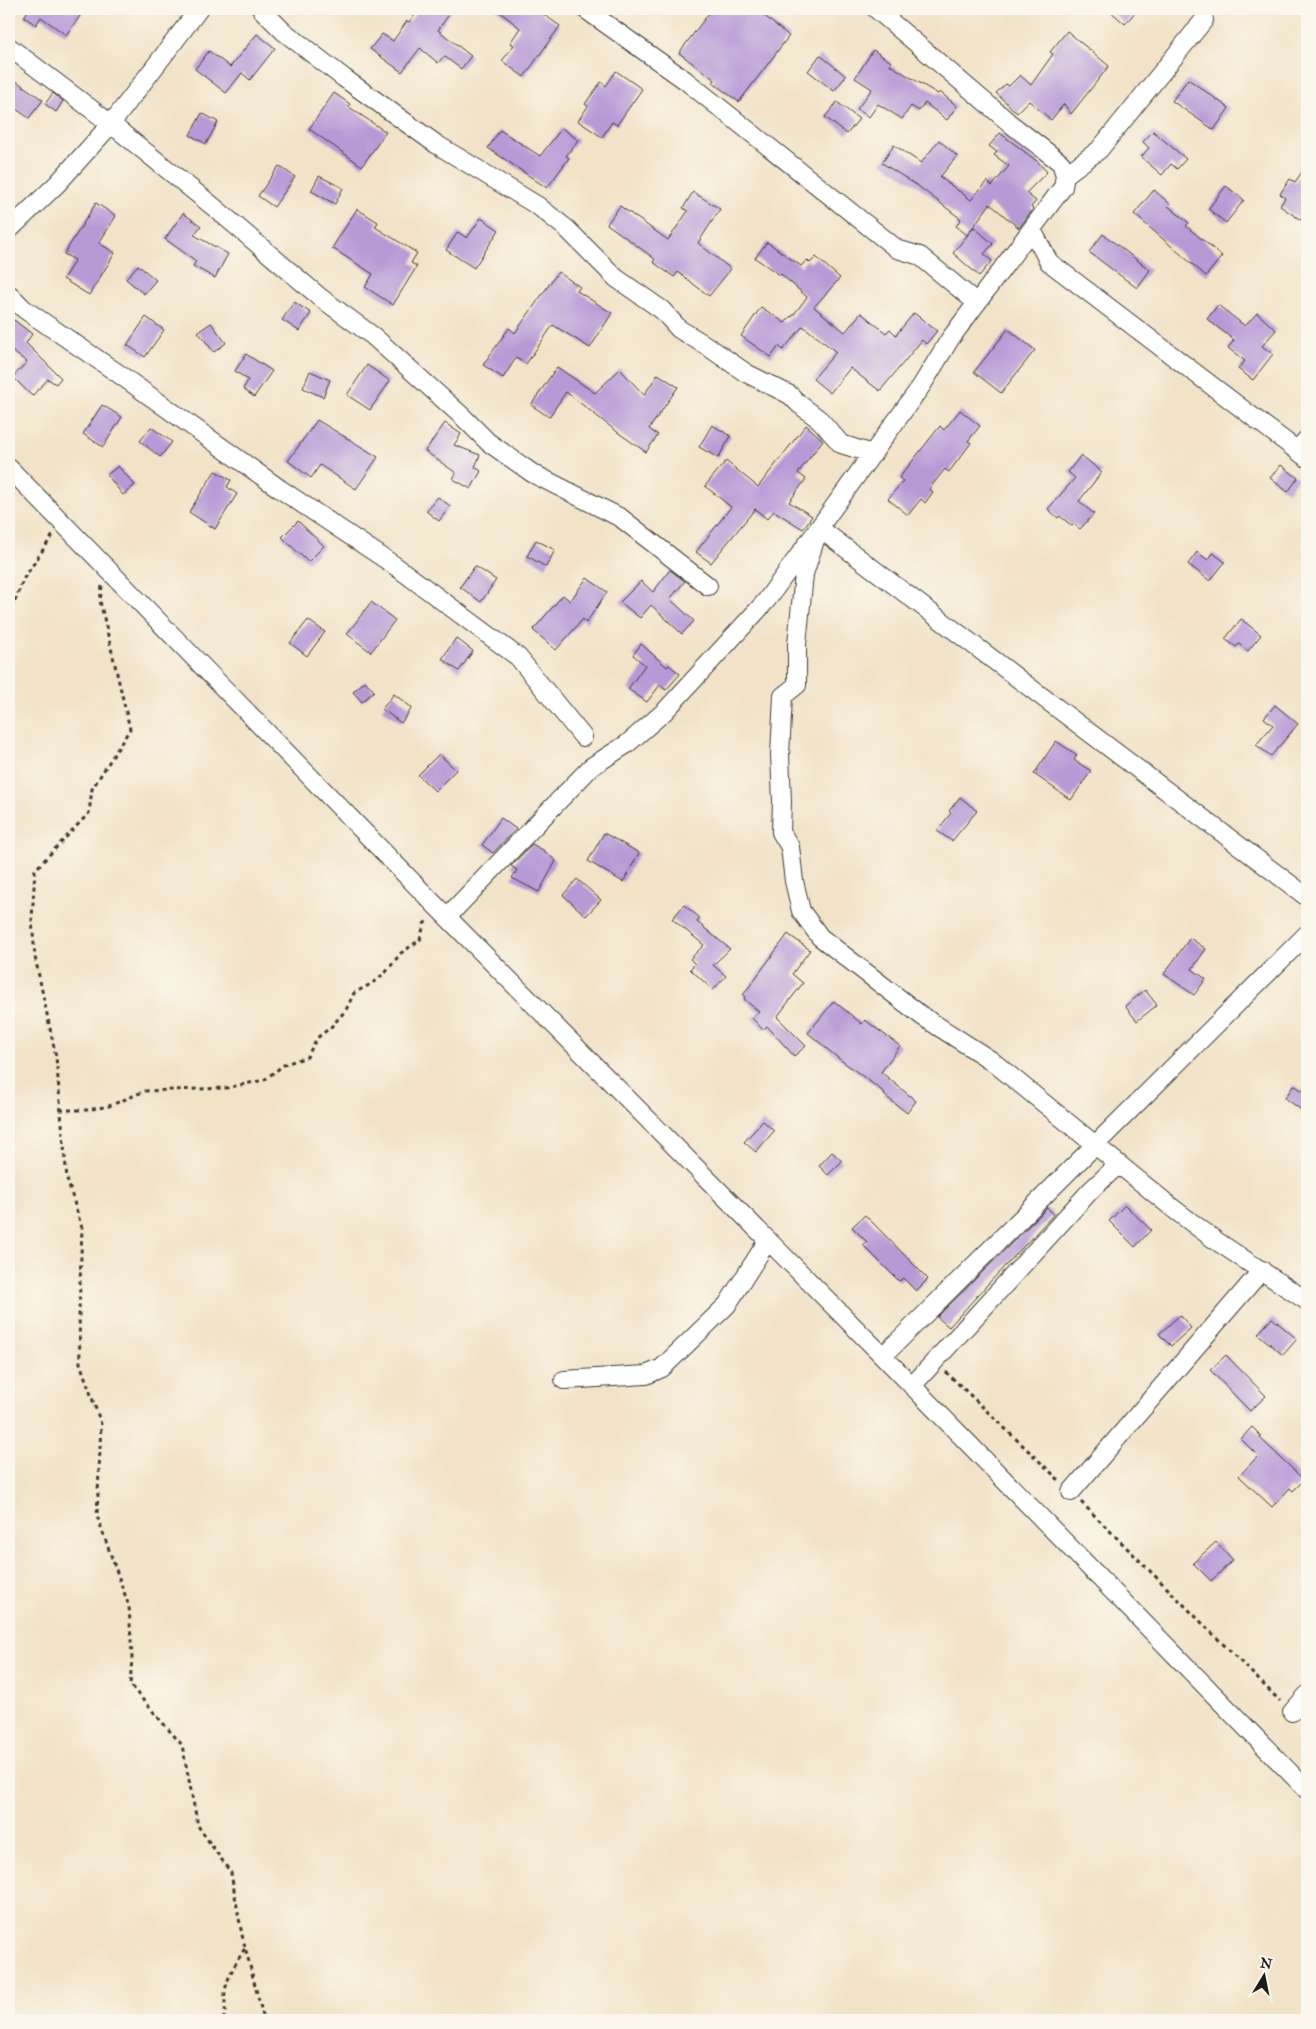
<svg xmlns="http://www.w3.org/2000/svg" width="1316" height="2029" font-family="'IM FELL Great Primer',serif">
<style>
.building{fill:#b69ad6}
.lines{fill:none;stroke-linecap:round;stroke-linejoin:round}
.minor-casing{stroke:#3c3a36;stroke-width:20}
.path{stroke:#3c3a36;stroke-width:3;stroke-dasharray:4 4;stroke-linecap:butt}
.minor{stroke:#fff;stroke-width:18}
</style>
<rect width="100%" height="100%" fill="#fbf7ec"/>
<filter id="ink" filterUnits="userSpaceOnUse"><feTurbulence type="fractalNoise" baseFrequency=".02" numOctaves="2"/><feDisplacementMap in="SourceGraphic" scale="10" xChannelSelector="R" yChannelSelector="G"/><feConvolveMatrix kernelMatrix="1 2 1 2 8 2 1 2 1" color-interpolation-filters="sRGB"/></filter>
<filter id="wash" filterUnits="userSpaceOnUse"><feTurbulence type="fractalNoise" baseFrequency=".0096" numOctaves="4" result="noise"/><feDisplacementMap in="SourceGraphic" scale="20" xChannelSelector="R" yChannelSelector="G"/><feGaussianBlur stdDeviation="1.12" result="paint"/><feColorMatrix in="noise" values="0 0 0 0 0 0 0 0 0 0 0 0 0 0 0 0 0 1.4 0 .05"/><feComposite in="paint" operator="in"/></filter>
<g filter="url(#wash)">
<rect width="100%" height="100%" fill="#f2e3c8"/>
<g id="blocks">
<!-- building -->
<path class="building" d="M 29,9 L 85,9 L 66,35 L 41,17 L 36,25 L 24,17 Z
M 420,9 L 453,9 L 438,30 L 471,56 L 461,69 L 444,56 L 438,63 L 420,48 L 402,72 L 370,49 L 382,34 L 393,41 L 407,21 L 409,22 Z
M 496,9 L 536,9 L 560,26 L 524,77 L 502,61 L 514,45 L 510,43 L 520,28 Z
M 712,9 L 756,9 L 789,36 L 739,102 L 713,83 L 715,80 L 679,53 Z
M 1108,9 L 1138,9 L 1125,24 Z
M 1067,31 L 1109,66 L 1071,114 L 1064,104 L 1051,120 L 1029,101 L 1017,113 L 996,93 L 1006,84 L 1009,86 L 1020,75 L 1031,85 L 1053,54 L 1050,52 Z
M 257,34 L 275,48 L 250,80 L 242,73 L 226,93 L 195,69 L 209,51 L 230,67 Z
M 873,50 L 891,62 L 890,65 L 938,94 L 940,92 L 957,106 L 947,120 L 925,103 L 919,111 L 911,106 L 902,119 L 878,104 L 869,117 L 857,109 L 872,89 L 855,78 Z
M 820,55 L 846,76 L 834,91 L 808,71 Z
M 616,71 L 642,89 L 617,125 L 612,122 L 602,137 L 578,121 L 588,106 L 585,104 L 601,82 L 606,86 Z
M 1188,79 L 1229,108 L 1214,130 L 1172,101 Z
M 16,81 L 43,100 L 29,118 L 9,104 L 9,91 Z
M 53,93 L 63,101 L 56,112 L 45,104 Z
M 334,93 L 350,104 L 349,107 L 386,132 L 362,166 L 309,129 Z
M 837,102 L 859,119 L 847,134 L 825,117 Z
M 202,113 L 218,122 L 206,144 L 190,135 Z
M 562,128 L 578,140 L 566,156 L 569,158 L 547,188 L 488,148 L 500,130 L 540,156 Z
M 1153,131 L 1186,159 L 1177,169 L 1171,164 L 1162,175 L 1141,157 L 1149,148 L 1143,142 Z
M 1000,133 L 1038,162 L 1047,172 L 1026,193 L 1036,201 L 1031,207 L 1033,209 L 1019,228 L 990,204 L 967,235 L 956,226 L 961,219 L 918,186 L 882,163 L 894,145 L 921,163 L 939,140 L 957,156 L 940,177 L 971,200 L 987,181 L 992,186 L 1009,166 L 994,155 L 997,152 L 989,146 Z
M 1307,165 L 1307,211 L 1301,220 L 1280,206 L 1285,198 L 1280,194 L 1290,179 L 1295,182 Z
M 279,166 L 295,177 L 274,207 L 258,196 Z
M 319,176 L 343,188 L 335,204 L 311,191 Z
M 1226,186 L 1244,200 L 1226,223 L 1208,209 Z
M 1154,190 L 1170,204 L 1168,206 L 1189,223 L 1186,226 L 1222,256 L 1206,276 L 1134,214 Z
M 693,192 L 720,209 L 698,243 L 731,269 L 709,296 L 678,272 L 674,277 L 653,262 L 655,259 L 607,224 L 620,206 L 668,240 L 688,211 L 683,208 Z
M 96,203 L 116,216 L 99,243 L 115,253 L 89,295 L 63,279 L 75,260 L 64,254 Z
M 357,209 L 378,222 L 375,227 L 417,253 L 411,263 L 417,266 L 393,305 L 365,287 L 373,274 L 332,248 Z
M 183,213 L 201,226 L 194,235 L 228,254 L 215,278 L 193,266 L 196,261 L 165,239 Z
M 481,218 L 499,230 L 474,268 L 446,250 L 458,232 L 467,238 Z
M 974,227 L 993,244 L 984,254 L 992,261 L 979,276 L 953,253 Z
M 1103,234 L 1150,270 L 1137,288 L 1089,252 Z
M 767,242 L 801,266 L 807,260 L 810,263 L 816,257 L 840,278 L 814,307 L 845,332 L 861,313 L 886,333 L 890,329 L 896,335 L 914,313 L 937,331 L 926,344 L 922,340 L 880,391 L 850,368 L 830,393 L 813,379 L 836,352 L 803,326 L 783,350 L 779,346 L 771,357 L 741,336 L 761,307 L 785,323 L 791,316 L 792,317 L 807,297 L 781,274 L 780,275 L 755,258 Z
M 138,265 L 156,280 L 144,294 L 126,279 Z
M 558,272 L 580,287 L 577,291 L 612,313 L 590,348 L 553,325 L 526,364 L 516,358 L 503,378 L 483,365 L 509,328 L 515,333 Z
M 294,302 L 311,313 L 299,331 L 282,320 Z
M 1218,305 L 1245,326 L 1257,313 L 1276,330 L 1262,346 L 1273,354 L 1253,380 L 1238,369 L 1245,361 L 1228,348 L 1234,340 L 1207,319 Z
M 146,317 L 164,330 L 145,357 L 127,345 Z
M 14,320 L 32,334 L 26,343 L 61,378 L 56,384 L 48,379 L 32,396 L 13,377 L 27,362 L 9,349 L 9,327 Z
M 211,323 L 226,343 L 214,352 L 198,332 Z
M 1008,329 L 1035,350 L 1001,393 L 974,372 Z
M 246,354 L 272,371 L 254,397 L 243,389 L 248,380 L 235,371 Z
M 367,365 L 390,381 L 370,410 L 347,395 Z
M 557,367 L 595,393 L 620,369 L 644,395 L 658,374 L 678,387 L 649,429 L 658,435 L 646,452 L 620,434 L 566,392 L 549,417 L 531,405 Z
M 310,371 L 330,380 L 323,397 L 303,388 Z
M 102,405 L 122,417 L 103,447 L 83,434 Z
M 960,410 L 980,426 L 968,441 L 971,443 L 949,472 L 945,469 L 929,489 L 933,492 L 925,503 L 921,499 L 908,515 L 888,499 L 903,481 L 899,478 L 940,426 L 944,430 Z
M 317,420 L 378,457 L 356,489 L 320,465 L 311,478 L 288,461 Z
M 445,423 L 461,434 L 454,445 L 480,455 L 475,467 L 481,471 L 471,489 L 453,479 L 456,473 L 425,451 Z
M 712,425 L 731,436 L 718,458 L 699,447 Z
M 806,425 L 823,440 L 798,473 L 806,479 L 789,502 L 812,516 L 803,529 L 774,511 L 767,519 L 755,509 L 711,563 L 696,552 L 731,507 L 705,486 L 726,461 L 758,487 Z
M 151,427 L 172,442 L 160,457 L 140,441 Z
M 1081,455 L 1102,472 L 1079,501 L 1094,514 L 1080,529 L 1074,524 L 1072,526 L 1060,516 L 1058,518 L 1048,509 L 1075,478 L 1068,472 Z
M 1281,465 L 1298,478 L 1288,492 L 1270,478 Z
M 118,466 L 135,485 L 123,495 L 107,475 Z
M 215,471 L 231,480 L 227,487 L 237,494 L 215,529 L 189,512 Z
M 438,497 L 450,506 L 439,521 L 426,511 Z
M 298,521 L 324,546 L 308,562 L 282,537 Z
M 536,540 L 555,550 L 546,567 L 527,556 Z
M 1197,552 L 1208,560 L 1213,553 L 1225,562 L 1210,581 L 1188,564 Z
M 475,566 L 496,580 L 481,602 L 460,587 Z
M 670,570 L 685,581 L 670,599 L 694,621 L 682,634 L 651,605 L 640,618 L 620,602 L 641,581 L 653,592 Z
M 587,578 L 607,592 L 586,623 L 583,619 L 556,650 L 533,630 L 563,595 L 570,601 Z
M 371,602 L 395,620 L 371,652 L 347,634 Z
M 1241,619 L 1261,635 L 1248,651 L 1239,644 L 1236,647 L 1225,639 Z
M 308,620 L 325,632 L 307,656 L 290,643 Z
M 456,638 L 473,651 L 459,671 L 442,659 Z
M 641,644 L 667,667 L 669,665 L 680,674 L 666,690 L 660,685 L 647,702 L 628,689 L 645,665 L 633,655 Z
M 365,681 L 374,691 L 362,702 L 353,692 Z
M 394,694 L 412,708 L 401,723 L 382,709 Z
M 1275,705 L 1298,724 L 1271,756 L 1256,745 L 1273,725 L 1264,718 Z
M 1056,741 L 1077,755 L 1074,760 L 1091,771 L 1071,800 L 1034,774 Z
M 439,754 L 456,770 L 435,791 L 418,775 Z
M 960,797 L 977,811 L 952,841 L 937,831 L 951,813 L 949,811 Z
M 501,818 L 516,829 L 493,853 L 482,845 Z
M 604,833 L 639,853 L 623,882 L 588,861 Z
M 532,844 L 543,850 L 556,861 L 539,892 L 512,878 L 517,870 L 511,866 Z
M 577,879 L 601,900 L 586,916 L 563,895 Z
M 684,905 L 700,918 L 697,922 L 730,949 L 713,965 L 726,976 L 713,990 L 690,969 L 695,964 L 690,959 L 704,945 L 672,919 Z
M 788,934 L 810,950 L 792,974 L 803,983 L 777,1017 L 806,1046 L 794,1056 L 767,1026 L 763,1030 L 752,1018 L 759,1012 L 744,999 L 745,997 L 743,995 Z
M 1190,938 L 1206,949 L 1192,969 L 1206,979 L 1194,995 L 1164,974 Z
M 1145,990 L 1157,1005 L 1137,1021 L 1125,1006 Z
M 834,1001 L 862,1024 L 865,1020 L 900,1046 L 881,1072 L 916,1101 L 907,1113 L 884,1095 L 885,1093 L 838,1058 L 808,1033 Z
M 1294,1085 L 1307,1094 L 1307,1114 L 1285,1098 Z
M 763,1121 L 774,1131 L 756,1152 L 744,1142 Z
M 832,1152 L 842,1161 L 828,1175 L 819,1166 Z
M 1125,1205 L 1151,1230 L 1135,1247 L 1109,1221 Z
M 1047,1208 L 1054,1214 L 987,1285 L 949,1327 L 937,1317 Z
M 865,1215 L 928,1279 L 916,1291 L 903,1278 L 899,1281 L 863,1245 L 867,1242 L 852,1227 Z
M 1180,1315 L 1191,1328 L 1171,1346 L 1159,1334 Z
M 1272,1318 L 1297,1339 L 1283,1355 L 1258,1334 Z
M 1226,1355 L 1266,1396 L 1250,1411 L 1210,1370 Z
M 1252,1427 L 1261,1436 L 1260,1438 L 1304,1480 L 1293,1491 L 1290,1488 L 1272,1507 L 1239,1476 L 1258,1456 L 1241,1439 Z
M 1216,1542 L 1233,1560 L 1211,1581 L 1193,1563 Z"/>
</g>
</g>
<g filter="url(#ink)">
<use href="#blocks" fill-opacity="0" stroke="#3c3a36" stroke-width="1"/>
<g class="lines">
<defs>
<path id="minor" d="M 261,9 L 283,31 L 344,78 L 436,144 L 538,206 L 567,229 L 616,278 L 662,310 L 679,329 L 707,346 L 746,373 L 790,395 L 799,404 L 820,420 L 841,444 L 873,454
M 585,9 L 685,80 L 897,249 L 920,256 L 977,303
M 9,47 L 111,124 L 215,208 L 321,298 L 373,336 L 463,417 L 488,442 L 532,473 L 621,518 L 708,586
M 1065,175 L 1099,150 L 1204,20
M 9,230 L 57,184 L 111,124 L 199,9
M 1032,230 L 1049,262 L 1307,458
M 9,294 L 24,309 L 119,374 L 280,489 L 394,565 L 518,657 L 583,737
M 1297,450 L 1307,439
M 9,468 L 439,909 L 883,1356 L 1307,1790
M 1307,897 L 819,528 L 804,574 L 797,644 L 797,685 L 783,696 L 780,755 L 782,801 L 781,832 L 790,847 L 794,881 L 801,911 L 820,937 L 922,1016 L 992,1061 L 1175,1210 L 1215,1240 L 1307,1301
M 447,917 L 591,767 L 627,744 L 665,711 L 766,601 L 922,385 L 950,339 L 1063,187 L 1065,175 L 1061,163 L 1012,125 L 876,9
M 883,1356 L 1307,934
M 564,1380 L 646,1375 L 662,1368 L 727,1305 L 768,1240
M 912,1386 L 1091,1190 L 1119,1164
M 1071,1492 L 1262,1270
M 1292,1712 L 1307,1695"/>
</defs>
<!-- minor casing -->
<use href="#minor" class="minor-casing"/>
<!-- path -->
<path class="path" d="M 102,586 L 100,601 L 130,729 L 92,789 L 89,813 L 35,870 L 32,920 L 35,957 L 56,1057 L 67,1179 L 82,1228 L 79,1310 L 80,1363 L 101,1424 L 97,1516 L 129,1606 L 132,1658 L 130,1685 L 182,1745 L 198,1826 L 231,1873 L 242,1935 L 264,2020
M 9,616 L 24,578 L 53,535
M 60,1110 L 87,1110 L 109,1106 L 145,1091 L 226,1088 L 264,1080 L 285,1064 L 307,1057 L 317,1038 L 331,1027 L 346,1010 L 354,993 L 371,984 L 386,972 L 401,953 L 420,940 L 424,924 L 428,920
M 946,1372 L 1061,1482
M 1081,1502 L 1280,1701
M 1302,1723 L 1307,1729
M 223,2020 C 227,2011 224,2002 225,1992 C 227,1976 237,1962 245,1948"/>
<!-- minor -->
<use href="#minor" class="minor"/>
</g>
</g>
<!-- margin -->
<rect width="1316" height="2029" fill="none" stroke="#fbf7ec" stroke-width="30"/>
<!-- north arrow -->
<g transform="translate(1264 1976) rotate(10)" stroke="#fbf7ec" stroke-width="4" paint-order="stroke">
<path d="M0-4L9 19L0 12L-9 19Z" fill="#1c1c1c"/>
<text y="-8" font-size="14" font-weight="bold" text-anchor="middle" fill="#1c1c1c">N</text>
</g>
</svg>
